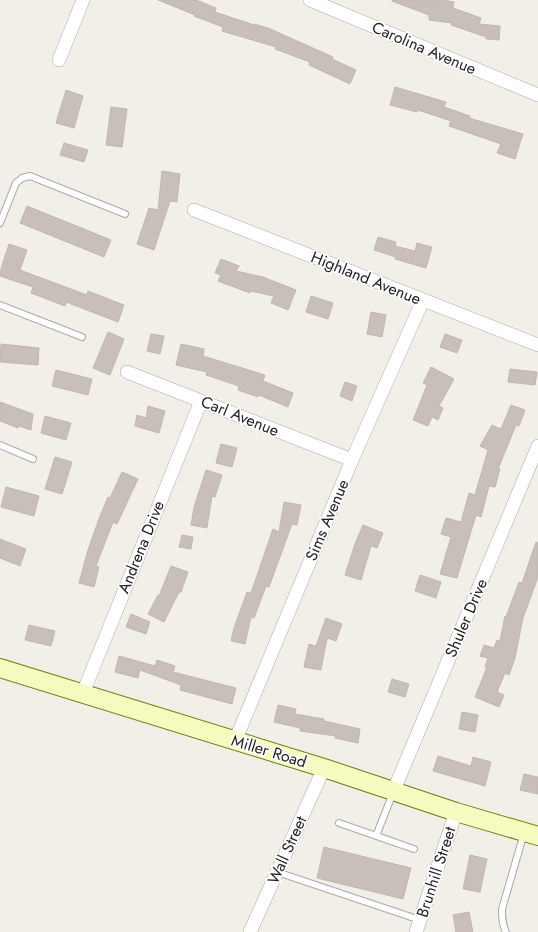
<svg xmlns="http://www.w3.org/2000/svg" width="538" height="932" font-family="Jost,sans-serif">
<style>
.building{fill:#c7bfb8;stroke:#c4b6ab}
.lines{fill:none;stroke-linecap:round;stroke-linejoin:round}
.lane-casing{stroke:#a9a9a9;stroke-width:8}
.street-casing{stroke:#a9a9a9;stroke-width:14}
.secondary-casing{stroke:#707d05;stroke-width:20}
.lane{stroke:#fff;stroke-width:6}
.street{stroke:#fff;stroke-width:13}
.secondary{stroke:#f7fabf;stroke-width:18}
.labels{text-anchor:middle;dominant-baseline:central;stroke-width:3.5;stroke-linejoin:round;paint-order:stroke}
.street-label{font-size:16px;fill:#222;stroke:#fff}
</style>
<rect width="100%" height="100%" fill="#f2efe9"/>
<!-- building -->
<path class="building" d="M 158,0 L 196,0 L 216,8 L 215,12 L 254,25 L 254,24 L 268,28 L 333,57 L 332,59 L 356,70 L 350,84 L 309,65 L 310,62 L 275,49 L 276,47 L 222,31 L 223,27 L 194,16 L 195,15 Z
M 392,0 L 441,0 L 454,2 L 453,8 L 481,18 L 479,24 L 500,26 L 499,40 L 486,39 L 486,37 L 451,25 L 452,23 L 429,20 L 429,15 L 392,1 Z
M 395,87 L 446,102 L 444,107 L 470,116 L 469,118 L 523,134 L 515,159 L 497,153 L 501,144 L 449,126 L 451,121 L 418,110 L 417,112 L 390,105 Z
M 66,90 L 83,96 L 74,128 L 56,123 Z
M 111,107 L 127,109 L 122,147 L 106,145 Z
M 64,143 L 88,150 L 84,162 L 60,155 Z
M 162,171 L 180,174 L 177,202 L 170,201 L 154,250 L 137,244 L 149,208 L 158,210 Z
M 27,206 L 111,240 L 104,257 L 20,223 Z
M 378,237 L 396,242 L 395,246 L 415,251 L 417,243 L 432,247 L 426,268 L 395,259 L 396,257 L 374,250 Z
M 9,244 L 27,250 L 20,270 L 87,295 L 88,291 L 124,305 L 118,322 L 66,302 L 65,306 L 31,293 L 33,287 L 0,276 L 0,272 Z
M 221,259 L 239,266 L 236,271 L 263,277 L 296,290 L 288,310 L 271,303 L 274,296 L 250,291 L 250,293 L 218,281 L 221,275 L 215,273 Z
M 311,296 L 333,303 L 328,319 L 306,312 Z
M 371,312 L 386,315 L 382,337 L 367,334 Z
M 108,332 L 124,339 L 110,375 L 93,368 Z
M 151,334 L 164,336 L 160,354 L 147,351 Z
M 445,334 L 462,340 L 457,353 L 440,347 Z
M 1,344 L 39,348 L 38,365 L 0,362 Z
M 181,344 L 204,349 L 203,356 L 265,375 L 263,381 L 293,393 L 288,407 L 259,395 L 258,397 L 238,390 L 239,386 L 206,375 L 207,372 L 176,365 Z
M 431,367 L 454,379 L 439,406 L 443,408 L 438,420 L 432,417 L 428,426 L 413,420 L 427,385 L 423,383 Z
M 510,369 L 537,372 L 535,385 L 508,382 Z
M 56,370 L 92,379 L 88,395 L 52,386 Z
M 345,382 L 357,386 L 352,401 L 340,396 Z
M 0,402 L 33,414 L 31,430 L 19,426 L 18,428 L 0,421 Z
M 511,405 L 525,410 L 519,426 L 516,425 L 498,469 L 500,469 L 495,487 L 489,486 L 481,517 L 476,515 L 457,578 L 440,574 L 451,537 L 441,534 L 446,518 L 461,522 L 469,493 L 475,495 L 488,450 L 480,446 L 492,425 L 501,429 Z
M 148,406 L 165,411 L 159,433 L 135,426 L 137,415 L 146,418 Z
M 45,416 L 71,423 L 66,440 L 41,433 Z
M 221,444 L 237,448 L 232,467 L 216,463 Z
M 55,457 L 72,462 L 62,494 L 45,489 Z
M 206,470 L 222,475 L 215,497 L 212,496 L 207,528 L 191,525 L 194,507 Z
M 122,472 L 138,479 L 117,524 L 113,522 L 96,566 L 99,567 L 94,587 L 79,583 L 88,550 L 100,516 L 108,497 L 110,498 Z
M 6,487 L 39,496 L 34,516 L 1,507 Z
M 284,502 L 301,505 L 297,525 L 292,524 L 269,587 L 266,586 L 254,618 L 251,617 L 245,644 L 231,641 L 234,628 L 247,592 L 251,593 L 273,529 L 279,532 Z
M 363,525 L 383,533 L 377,548 L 371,546 L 361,580 L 345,575 L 355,544 Z
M 182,535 L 193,537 L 191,549 L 179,547 Z
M 0,539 L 26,549 L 20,566 L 0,558 Z
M 536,542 L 538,543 L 538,577 L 523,618 L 515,658 L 509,675 L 505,673 L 497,692 L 504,695 L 499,707 L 475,697 L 487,667 L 485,667 L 488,658 L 480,656 L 484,645 L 494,648 L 497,640 L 500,641 L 505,616 L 506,617 L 519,582 L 522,583 Z
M 171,566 L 188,572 L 181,592 L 179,592 L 164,622 L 148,614 L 158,595 L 159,596 Z
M 420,575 L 441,582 L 436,598 L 415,591 Z
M 131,614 L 150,622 L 146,634 L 126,627 Z
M 326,618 L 342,624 L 336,641 L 327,638 L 321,670 L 304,667 L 309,644 L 316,646 Z
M 29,625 L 55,631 L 51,646 L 25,640 Z
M 119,656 L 155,666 L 157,660 L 175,666 L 173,672 L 236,688 L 232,704 L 180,690 L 181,685 L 140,670 L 138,678 L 115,672 Z
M 392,679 L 409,684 L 405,697 L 388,692 Z
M 278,705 L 296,709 L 295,714 L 324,719 L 324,721 L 360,729 L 358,743 L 335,738 L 336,736 L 300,731 L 300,728 L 274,722 Z
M 462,712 L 478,715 L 475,732 L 459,729 Z
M 438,756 L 471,766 L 473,757 L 491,762 L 485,786 L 433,771 Z
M 524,774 L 538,777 L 538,794 L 520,790 Z
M 324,847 L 411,868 L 403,899 L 317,878 Z
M 470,855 L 487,859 L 480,892 L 463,889 Z
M 469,912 L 473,932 L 456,932 L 453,915 Z"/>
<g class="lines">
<defs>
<path id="lane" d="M 0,223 L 16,183 L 22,178 L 30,176 L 125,214
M 0,305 L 82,337
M 0,445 L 33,459
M 339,823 L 414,849
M 376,836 L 393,793
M 277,872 L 420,920
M 506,932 C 502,924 502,917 502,909 L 524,833"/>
<path id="street" d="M 310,0 L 538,95
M 59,60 L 83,0
M 194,210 L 538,345
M 127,372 L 352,460
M 82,694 L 87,683 L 201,401
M 235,741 L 352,460 L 423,300
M 394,790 L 538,446
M 250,932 L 324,768
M 416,932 L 456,812"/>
<path id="secondary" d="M 0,668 L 324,768 L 456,812 L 538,836"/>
</defs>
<!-- lane casing -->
<use href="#lane" class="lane-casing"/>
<!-- street casing -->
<use href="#street" class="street-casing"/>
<!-- secondary casing -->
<use href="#secondary" class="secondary-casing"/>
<!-- lane -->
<use href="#lane" class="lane"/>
<!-- street -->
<use href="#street" class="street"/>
<!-- secondary -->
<use href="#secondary" class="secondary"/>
</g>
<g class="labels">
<!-- street labels -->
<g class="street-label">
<text transform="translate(424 48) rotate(23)">Carolina Avenue</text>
<text transform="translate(366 278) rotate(22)">Highland Avenue</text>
<text transform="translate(240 416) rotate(22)">Carl Avenue</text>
<text transform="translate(327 520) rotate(-67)">Sims Avenue</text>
<text transform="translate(141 547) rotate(-68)">Andrena Drive</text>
<text transform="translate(466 618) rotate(-67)">Shuler Drive</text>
<text transform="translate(269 751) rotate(17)">Miller Road</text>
<text transform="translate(287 850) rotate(-66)">Wall Street</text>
<text transform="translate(436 872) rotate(-72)">Brunhill Street</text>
</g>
</g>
</svg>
